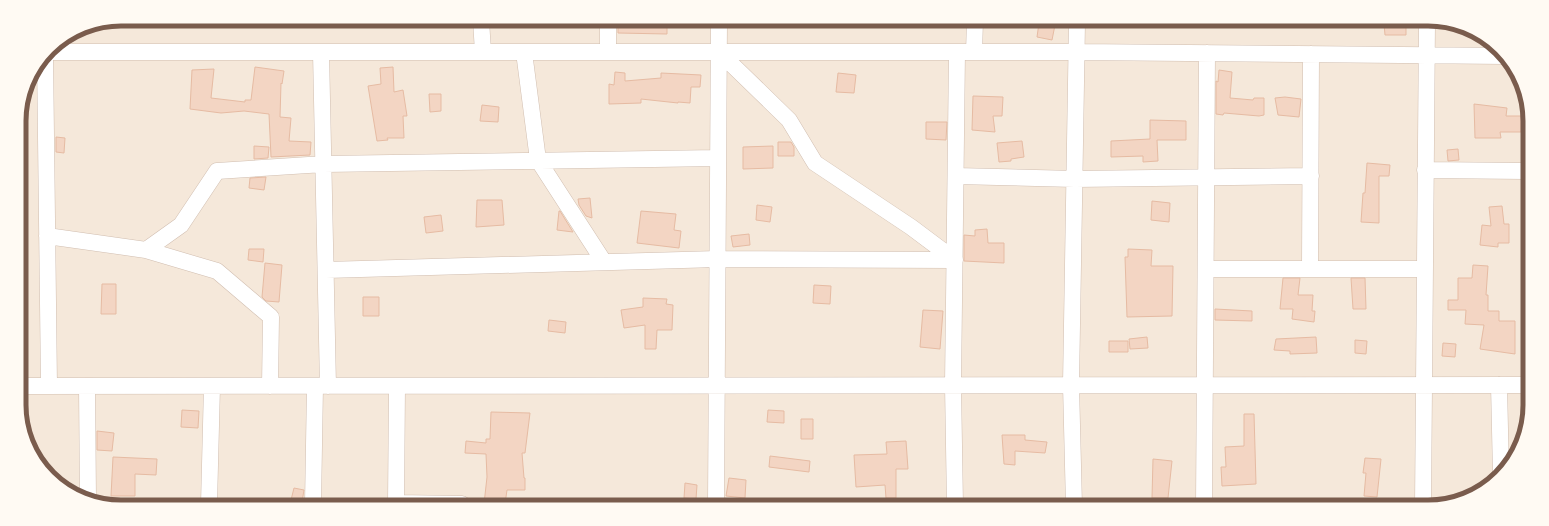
<svg xmlns="http://www.w3.org/2000/svg" width="1549" height="526" font-family="Arial,sans-serif">
<style>
.residential{fill:#f5e8da}
.building{fill:#f3d5c3;stroke:#e6bba3}
.lines{fill:none;stroke-linecap:round;stroke-linejoin:round}
.minor-casing{stroke:#d1beb0;stroke-width:17}
.minor{stroke:#fff;stroke-width:16}
.rim{fill:none;stroke:#7a5c4d;stroke-width:5}
</style>
<rect width="100%" height="100%" fill="#fdf6ec"/>
<!-- residential -->
<path class="residential" d="M 121,19 L 1455,23 L 1505,54 L 1528,101 L 1526,432 L 1513,462 L 1490,486 L 1435,507 L 94,503 L 44,472 L 21,425 L 19,114 L 27,82 L 49,49 L 82,27 Z"/>
<!-- building -->
<path class="building" d="M 618,22 L 667,22 L 667,34 L 618,33 Z
M 1039,23 L 1055,25 L 1052,40 L 1037,37 Z
M 1384,24 L 1406,24 L 1406,35 L 1385,35 Z
M 255,67 L 284,71 L 282,84 L 281,83 L 280,117 L 291,118 L 289,141 L 311,142 L 310,155 L 271,157 L 269,114 L 244,111 L 221,113 L 190,109 L 192,70 L 214,69 L 211,98 L 245,102 L 245,100 L 251,100 Z
M 393,67 L 394,92 L 403,90 L 407,116 L 403,116 L 404,138 L 387,138 L 388,140 L 377,141 L 368,86 L 381,84 L 380,68 Z
M 1219,70 L 1232,72 L 1230,98 L 1253,100 L 1254,98 L 1264,98 L 1264,115 L 1259,116 L 1224,113 L 1223,115 L 1216,114 L 1216,81 L 1218,82 Z
M 615,72 L 625,73 L 625,81 L 661,78 L 661,73 L 701,75 L 700,87 L 691,87 L 690,103 L 678,102 L 678,103 L 641,99 L 641,103 L 609,104 L 609,84 L 614,85 Z
M 838,73 L 856,75 L 854,93 L 836,92 Z
M 429,94 L 441,94 L 441,111 L 430,112 Z
M 973,96 L 1003,97 L 1002,116 L 993,116 L 995,132 L 972,130 Z
M 1285,97 L 1301,99 L 1299,117 L 1278,115 L 1275,98 Z
M 1474,104 L 1507,108 L 1506,116 L 1521,116 L 1521,132 L 1500,132 L 1501,138 L 1475,138 Z
M 482,105 L 499,107 L 498,122 L 480,121 Z
M 1150,120 L 1186,121 L 1186,140 L 1157,140 L 1158,161 L 1143,162 L 1143,156 L 1111,157 L 1111,141 L 1150,139 Z
M 926,122 L 947,122 L 946,140 L 926,139 Z
M 56,137 L 65,138 L 64,153 L 56,152 Z
M 1022,141 L 1024,157 L 1011,159 L 1011,161 L 999,162 L 997,143 Z
M 778,142 L 791,142 L 794,147 L 794,156 L 778,156 Z
M 254,146 L 269,147 L 268,158 L 254,159 Z
M 773,146 L 773,168 L 743,169 L 743,147 Z
M 1458,149 L 1459,160 L 1448,161 L 1447,150 Z
M 1367,163 L 1390,165 L 1389,176 L 1379,176 L 1379,223 L 1361,222 L 1363,193 L 1365,193 Z
M 266,177 L 264,190 L 249,188 L 250,178 Z
M 590,198 L 592,218 L 586,216 L 579,205 L 578,199 Z
M 477,200 L 502,200 L 504,225 L 476,227 Z
M 1152,201 L 1170,203 L 1169,222 L 1151,220 Z
M 757,205 L 772,207 L 770,222 L 756,220 Z
M 1502,206 L 1504,224 L 1509,224 L 1509,243 L 1498,243 L 1498,247 L 1480,245 L 1482,225 L 1491,226 L 1489,207 Z
M 559,211 L 560,211 L 573,232 L 557,230 Z
M 641,211 L 676,214 L 674,230 L 681,231 L 679,248 L 637,243 Z
M 441,215 L 443,231 L 426,233 L 424,217 Z
M 987,229 L 988,243 L 1004,243 L 1004,263 L 964,261 L 964,235 L 975,236 L 975,230 Z
M 749,234 L 750,245 L 733,247 L 731,236 Z
M 249,249 L 264,249 L 263,262 L 248,260 Z
M 1128,249 L 1152,250 L 1151,266 L 1173,266 L 1172,316 L 1127,317 L 1125,257 L 1128,257 Z
M 265,263 L 282,265 L 279,302 L 266,301 L 262,297 Z
M 1473,265 L 1488,266 L 1486,295 L 1488,295 L 1488,311 L 1499,311 L 1499,321 L 1515,321 L 1515,354 L 1480,349 L 1484,325 L 1465,324 L 1466,310 L 1448,310 L 1448,300 L 1458,300 L 1458,278 L 1472,278 Z
M 1283,278 L 1300,278 L 1298,295 L 1313,295 L 1312,311 L 1315,311 L 1314,322 L 1292,319 L 1293,309 L 1280,309 Z
M 1351,278 L 1365,278 L 1366,309 L 1353,309 Z
M 102,284 L 116,284 L 116,314 L 101,314 Z
M 814,285 L 831,286 L 830,304 L 813,303 Z
M 363,297 L 379,297 L 379,316 L 363,316 Z
M 643,298 L 667,299 L 666,304 L 673,305 L 672,330 L 657,330 L 656,349 L 645,349 L 645,325 L 624,328 L 621,310 L 643,307 Z
M 1215,309 L 1252,311 L 1252,321 L 1215,320 Z
M 923,310 L 943,311 L 940,349 L 920,347 Z
M 549,320 L 566,322 L 565,333 L 548,331 Z
M 1147,337 L 1148,348 L 1130,349 L 1129,339 Z
M 1316,337 L 1317,353 L 1290,354 L 1290,351 L 1274,350 L 1276,339 Z
M 1355,340 L 1367,341 L 1366,354 L 1355,353 Z
M 1109,341 L 1128,341 L 1128,352 L 1109,352 Z
M 1443,343 L 1456,344 L 1455,357 L 1442,356 Z
M 182,410 L 199,411 L 198,428 L 181,427 Z
M 768,410 L 784,411 L 784,423 L 767,422 Z
M 491,412 L 530,413 L 525,453 L 522,453 L 524,478 L 525,478 L 525,490 L 507,490 L 505,504 L 484,504 L 487,477 L 486,454 L 465,453 L 466,441 L 486,443 L 486,439 L 490,439 Z
M 1244,414 L 1254,414 L 1256,484 L 1222,486 L 1221,467 L 1226,467 L 1225,447 L 1244,446 Z
M 801,419 L 813,419 L 813,439 L 801,439 Z
M 97,431 L 114,433 L 112,451 L 97,450 Z
M 1002,435 L 1025,435 L 1025,440 L 1047,442 L 1045,453 L 1015,451 L 1015,465 L 1004,464 Z
M 906,441 L 908,469 L 896,469 L 896,498 L 886,498 L 885,485 L 856,487 L 854,455 L 887,454 L 886,442 Z
M 770,456 L 810,461 L 809,472 L 769,467 Z
M 113,457 L 157,459 L 156,475 L 135,474 L 135,496 L 111,496 Z
M 1365,458 L 1381,459 L 1377,497 L 1364,496 L 1366,473 L 1363,473 Z
M 1153,459 L 1172,461 L 1168,498 L 1152,498 Z
M 729,478 L 746,480 L 745,498 L 726,496 Z
M 685,483 L 697,485 L 696,499 L 684,498 Z
M 294,488 L 304,490 L 302,502 L 291,500 Z"/>
<g class="lines">
<defs>
<path id="minor" d="M 481,20 L 483,52
M 608,20 L 608,52
M 47,52 L 1076,52 L 1506,56
M 321,52 L 328,386
M 524,52 L 538,160 L 604,262
M 974,52 L 975,21
M 45,54 L 49,386
M 1425,170 L 1528,171
M 956,176 L 1075,179 L 1311,176
M 47,236 L 146,250 L 181,225 L 217,171 L 324,164 L 718,158
M 146,250 L 217,271 L 271,317 L 270,386
M 1206,269 L 1424,269
M 1310,269 L 1311,54
M 326,270 L 718,259 L 955,260 L 911,227 L 815,163 L 789,120 L 719,52
M 1499,385 L 1501,474
M 21,386 L 1527,385
M 87,386 L 88,500
M 396,503 L 462,504
M 209,504 L 212,386
M 313,504 L 315,386
M 396,504 L 397,386
M 716,505 L 719,21
M 955,506 L 953,385 L 957,52
M 1074,506 L 1071,385 L 1077,22
M 1204,506 L 1207,53
M 1423,507 L 1427,22"/>
</defs>
<!-- minor casing -->
<use href="#minor" class="minor-casing"/>
<!-- minor -->
<use href="#minor" class="minor"/>
</g>
<!-- crop -->
<path d="M0 0H1549V526H0ZM121 26H1428A95 95 0 0 1 1523 121V405A95 95 0 0 1 1428 500H121A95 95 0 0 1 26 405V121A95 95 0 0 1 121 26Z" fill="#fffaf3" fill-rule="evenodd"/>
<path class="rim" d="M121 26H1428A95 95 0 0 1 1523 121V405A95 95 0 0 1 1428 500H121A95 95 0 0 1 26 405V121A95 95 0 0 1 121 26Z"/>
</svg>
